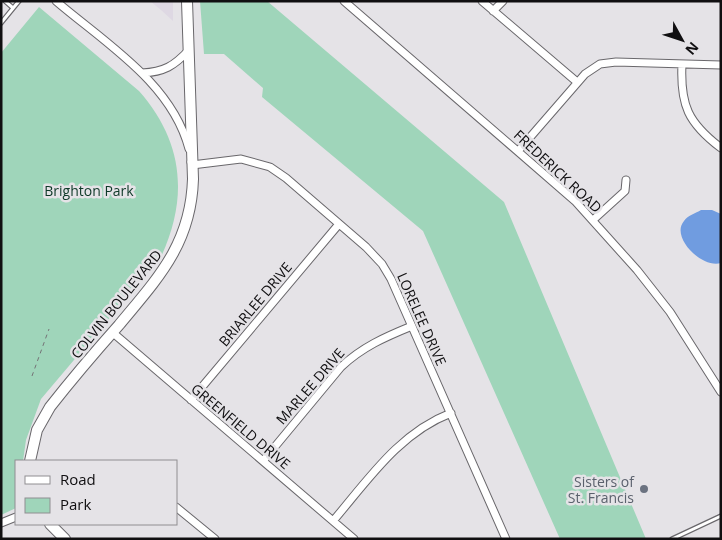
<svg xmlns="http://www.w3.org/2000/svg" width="722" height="540" font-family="'Open Sans',sans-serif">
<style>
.built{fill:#ded8e3}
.green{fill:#9fd5ba}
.water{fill:#709ce0}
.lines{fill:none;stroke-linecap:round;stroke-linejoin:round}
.lane-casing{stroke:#69676b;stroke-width:5.5}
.street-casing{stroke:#69676b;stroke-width:9}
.secondary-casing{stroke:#69676b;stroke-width:12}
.path{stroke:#747376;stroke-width:1;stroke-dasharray:4 4;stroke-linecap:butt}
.lane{stroke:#fff;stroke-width:3}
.street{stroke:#fff;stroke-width:7}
.secondary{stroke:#fff;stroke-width:10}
.worship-dot{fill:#6b7280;stroke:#e5e3e7;stroke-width:2}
.labels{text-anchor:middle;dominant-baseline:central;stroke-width:5;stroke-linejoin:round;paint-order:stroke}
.street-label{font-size:14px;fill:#100f11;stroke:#e5e3e7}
.park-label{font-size:14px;fill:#0e3928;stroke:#e5e3e7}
.worship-label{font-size:14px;fill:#5b616d;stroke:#e5e3e7;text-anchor:end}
</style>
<rect width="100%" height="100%" fill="#e5e3e7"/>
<!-- built -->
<path class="built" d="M 150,1 L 173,1 L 173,21 L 161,10 Z"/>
<!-- green -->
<path class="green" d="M 200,1 L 267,1 L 504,202 L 646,539 L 560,539 L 423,231 L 262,97 L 263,88 L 224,54 L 204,54 Z
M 39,7 L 139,91 C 183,141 189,196 161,257 L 41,399 L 26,440 L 23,461 L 16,461 L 16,508 L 1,515 L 1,53 Z"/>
<!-- water -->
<path class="water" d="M 701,210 L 712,210 L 721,214 L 721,263 C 702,269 670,237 684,221 C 687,216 696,213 701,210 Z"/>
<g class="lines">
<defs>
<path id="lane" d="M 5,1 L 13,8
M 1,23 L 19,1
M 672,539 L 721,516"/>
<path id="street" d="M 56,1 C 105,43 172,83 189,149
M 344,1 L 575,201 L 637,270 L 670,312 L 721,392
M 482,1 L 577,82
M 493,11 L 503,1
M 682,64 C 680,105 688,123 721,148
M 142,73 C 164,72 174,66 189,50
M 519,150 L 585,74 L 600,64 L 616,62 L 721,65
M 191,162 L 192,165 L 241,159 L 270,167 L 286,178 L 366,247 L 382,264 L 391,279 L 506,539
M 593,220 L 625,191 L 626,180
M 112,332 L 354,539
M 191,400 L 339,224
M 263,461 L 341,367 C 362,347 385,337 412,326
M 176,507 L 215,539
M 333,521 C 368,480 399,433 451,413
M 1,523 L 16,517"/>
<path id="secondary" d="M 30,461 L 37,430 L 50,407 C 72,379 95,352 119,325 C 158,278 191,244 193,179 L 187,1
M 50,524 L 65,539"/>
</defs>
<!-- lane casing -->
<use href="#lane" class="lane-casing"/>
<!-- street casing -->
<use href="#street" class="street-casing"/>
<!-- secondary casing -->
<use href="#secondary" class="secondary-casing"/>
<!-- path -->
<path class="path" d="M 32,376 L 49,329"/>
<!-- lane -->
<use href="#lane" class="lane"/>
<!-- street -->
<use href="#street" class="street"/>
<!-- secondary -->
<use href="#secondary" class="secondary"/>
</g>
<!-- markers -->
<circle class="worship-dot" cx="644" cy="489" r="5"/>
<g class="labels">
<!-- street labels -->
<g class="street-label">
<text transform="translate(558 171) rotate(43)">FREDERICK ROAD</text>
<text transform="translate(116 304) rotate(-51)">COLVIN BOULEVARD</text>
<text transform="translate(255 304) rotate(-50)">BRIARLEE DRIVE</text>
<text transform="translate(422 319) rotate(66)">LORELEE DRIVE</text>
<text transform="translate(310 386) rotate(-49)">MARLEE DRIVE</text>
<text transform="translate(241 426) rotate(40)">GREENFIELD DRIVE</text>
</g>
<!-- park labels -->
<g class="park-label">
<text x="89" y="190">Brighton Park</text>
</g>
<!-- worship labels -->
<g class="worship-label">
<text x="634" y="481">Sisters of<tspan x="634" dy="16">St. Francis</tspan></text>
</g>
</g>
<!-- border -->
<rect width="722" height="540" fill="none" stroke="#100f11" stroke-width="5"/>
<!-- legend -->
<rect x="15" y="460" width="162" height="65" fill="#e5e3e7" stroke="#908e91"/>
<rect x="25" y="476" width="25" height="8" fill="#ffffff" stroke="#908e91"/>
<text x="60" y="485" font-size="15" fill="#100f11">Road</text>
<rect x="25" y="498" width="25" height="15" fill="#9fd5ba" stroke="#908e91"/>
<text x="60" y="510" font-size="15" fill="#100f11">Park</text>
<!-- north arrow -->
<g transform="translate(682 40) rotate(130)" stroke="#e5e3e7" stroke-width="4" paint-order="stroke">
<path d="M0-4L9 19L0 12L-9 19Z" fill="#100f11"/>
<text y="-8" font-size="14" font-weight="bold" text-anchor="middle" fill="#100f11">N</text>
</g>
</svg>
